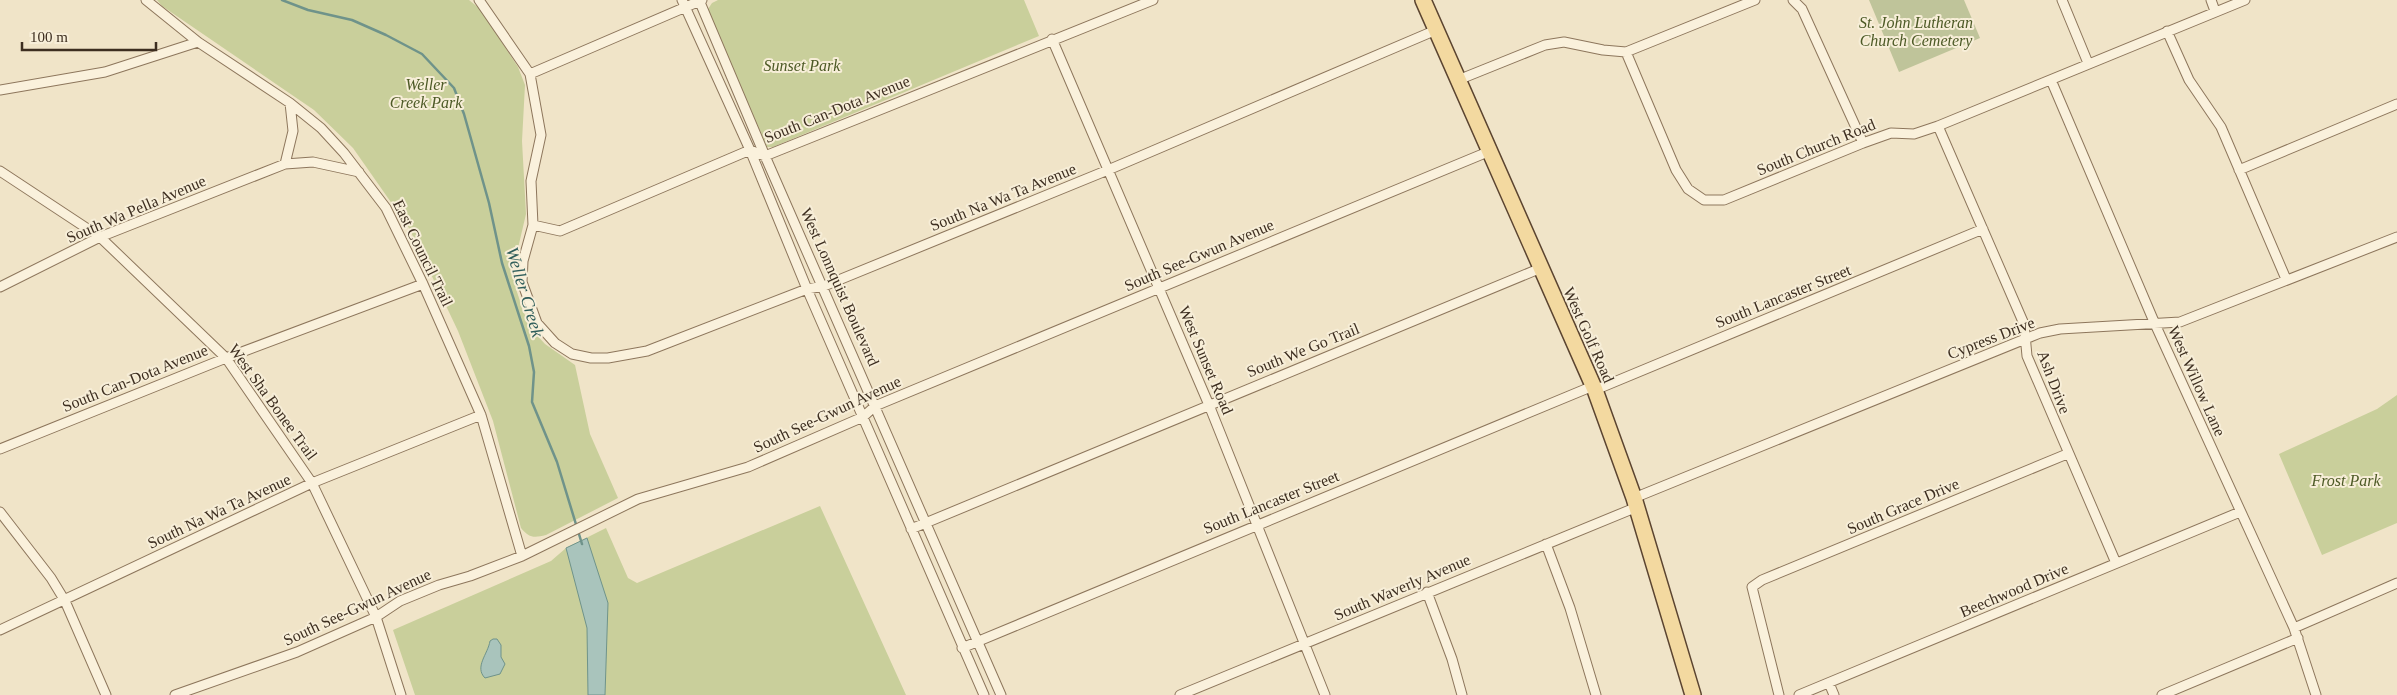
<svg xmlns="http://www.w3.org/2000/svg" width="2397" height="695" font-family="Georgia,serif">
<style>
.green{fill:#c9cf9b}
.cemetery{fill:#bfc49a}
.water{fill:#a9c4bc;stroke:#6f938a}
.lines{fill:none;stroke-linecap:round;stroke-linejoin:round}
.stream{stroke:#6f938a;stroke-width:2.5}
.minor-casing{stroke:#8d765c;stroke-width:11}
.primary-casing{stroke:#5b4430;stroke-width:18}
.minor{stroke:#faf1dc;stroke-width:9}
.primary{stroke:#f3d9a0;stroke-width:15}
.labels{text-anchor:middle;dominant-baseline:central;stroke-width:4;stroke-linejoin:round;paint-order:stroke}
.park-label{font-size:16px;font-style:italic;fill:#4d5a26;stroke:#f7eed8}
.street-label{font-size:16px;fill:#3d2e20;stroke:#f7eed8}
.water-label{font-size:18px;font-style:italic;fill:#2f5d5a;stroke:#f7eed8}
</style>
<rect width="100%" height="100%" fill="#f0e4c8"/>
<!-- green -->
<path class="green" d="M 157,0 L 469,0 L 480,9 L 518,67 L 525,85 L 522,141 L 526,214 L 515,261 L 516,289 L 524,313 L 533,331 L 545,344 L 575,365 L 590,434 L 618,498 L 546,535 C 534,538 529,538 521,528 L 493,421 L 458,331 L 409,228 L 353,148 L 314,110 L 162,6 Z
M 718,0 L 1024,0 L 1039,36 L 773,147 L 767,147 L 709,14 L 708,9 L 712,3 Z
M 2397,395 L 2397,523 L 2322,555 L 2279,454 L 2377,409 Z
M 820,506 L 906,695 L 415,695 L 393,630 L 551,561 L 566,548 L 606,528 L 628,578 L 637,583 Z"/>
<!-- cemetery -->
<path class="cemetery" d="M 1869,0 L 1964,0 L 1980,38 L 1899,72 Z"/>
<!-- water -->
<path class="water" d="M 587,538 L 608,603 L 605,695 L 588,695 L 587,628 L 566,548 Z
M 493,639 L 497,639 L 501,645 L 501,657 L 505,664 L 500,674 L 485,678 C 474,667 488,654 490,641 Z"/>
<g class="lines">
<!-- stream -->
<path class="stream" d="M 282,0 L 308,10 L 352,20 L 386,35 L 422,54 L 454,88 L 464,114 L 489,203 L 502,263 L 529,346 L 534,372 L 532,402 L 557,462 L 582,544"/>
<defs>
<path id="minor" d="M 146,0 L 198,42 L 290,103 L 321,128 L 344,153 L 386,208 L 423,284 L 481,415 L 522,556
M 479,0 L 530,74 L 541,135 L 531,181 L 533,225 L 523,261 L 522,282 L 537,323 L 555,343 L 572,354 L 591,358 L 608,358 L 647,351 L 807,289 L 824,286 L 1108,170 L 1436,30
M 682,0 L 750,150 L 807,289 L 984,695
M 699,0 L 765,156 L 1001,695
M 1793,0 L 1802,9 L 1863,143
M 2062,0 L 2088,63
M 2211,0 L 2215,11
M 2167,31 L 2189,80 L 2221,127 L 2286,279
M 1052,39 L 1209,405 L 1325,695
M 1626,52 L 1676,170 L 1688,189 L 1704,200 L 1724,200 L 1863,143 L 1891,133 L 1914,134 L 1938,126 L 2245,0
M 530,74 L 702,0
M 1458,80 L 1545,45 L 1564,42 L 1603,50 L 1626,52 L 1755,0
M 2051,80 L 2155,324 L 2294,628 L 2316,695
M 0,90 L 105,72 L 198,42
M 1938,126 L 2024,324 L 2027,356 L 2116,563
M 285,164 L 293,131 L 290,103
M 2239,170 L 2397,104
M 0,171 L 100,237 L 226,358 L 312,483 L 376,617 L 401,695
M 533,225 L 560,231 L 750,150 L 765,156 L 1153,0
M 0,287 L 100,237 L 285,164 L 313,162 L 359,172
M 1595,390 L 1983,229
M 0,449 L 226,358 L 423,284
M 1634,498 L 2040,333 L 2060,329 L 2180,322 L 2397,237
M 0,512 L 51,578 L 65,601 L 106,695
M 911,529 L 1541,268
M 1546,544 L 1570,608 L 1596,695
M 1427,592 L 1452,659 L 1462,695
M 2294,628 L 2397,583
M 0,630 L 312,483 L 481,415
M 962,648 L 1593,386
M 1829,683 L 1834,695
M 175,695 L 297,652 L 376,617 L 400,601 L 439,585 L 470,576 L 522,556 L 638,499 L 748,467 L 863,417 L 875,406 L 1490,151
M 1180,695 L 1637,507
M 1779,695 L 1752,587 L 1762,580 L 2067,454
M 1799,695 L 2240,512
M 2162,695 L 2298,638"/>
<path id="primary" d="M 1423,0 L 1595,390 L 1634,498 L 1693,695"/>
</defs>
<!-- minor casing -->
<use href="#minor" class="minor-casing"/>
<!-- primary casing -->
<use href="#primary" class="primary-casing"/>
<!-- minor -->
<use href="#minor" class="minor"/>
<!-- primary -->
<use href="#primary" class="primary"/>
</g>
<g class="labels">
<!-- park labels -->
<g class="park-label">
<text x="1916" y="22">St. John Lutheran<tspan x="1916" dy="18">Church Cemetery</tspan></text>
<text x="802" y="65">Sunset Park</text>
<text x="426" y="84">Weller<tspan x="426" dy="18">Creek Park</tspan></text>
<text x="2346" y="480">Frost Park</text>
</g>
<!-- street labels -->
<g class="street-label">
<text transform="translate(837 109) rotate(-22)">South Can-Dota Avenue</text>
<text transform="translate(1816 147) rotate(-22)">South Church Road</text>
<text transform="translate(1003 197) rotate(-22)">South Na Wa Ta Avenue</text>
<text transform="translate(136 209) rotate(-23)">South Wa Pella Avenue</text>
<text transform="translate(423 253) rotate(64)">East Council Trail</text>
<text transform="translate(1199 255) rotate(-23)">South See-Gwun Avenue</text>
<text transform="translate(840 287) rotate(66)">West Lonnquist Boulevard</text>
<text transform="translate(1783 296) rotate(-22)">South Lancaster Street</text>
<text transform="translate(1589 335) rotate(66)">West Golf Road</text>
<text transform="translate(1991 338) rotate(-21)">Cypress Drive</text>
<text transform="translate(1303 350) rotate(-22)">South We Go Trail</text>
<text transform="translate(1206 360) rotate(67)">West Sunset Road</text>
<text transform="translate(135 378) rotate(-22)">South Can-Dota Avenue</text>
<text transform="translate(2197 381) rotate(66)">West Willow Lane</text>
<text transform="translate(2054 382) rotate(69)">Ash Drive</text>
<text transform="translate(273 402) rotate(54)">West Sha Bonee Trail</text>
<text transform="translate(827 414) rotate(-25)">South See-Gwun Avenue</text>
<text transform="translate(1271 502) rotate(-22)">South Lancaster Street</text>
<text transform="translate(1903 506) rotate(-23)">South Grace Drive</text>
<text transform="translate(219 511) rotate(-25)">South Na Wa Ta Avenue</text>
<text transform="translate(1402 587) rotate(-23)">South Waverly Avenue</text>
<text transform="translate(2014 590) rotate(-23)">Beechwood Drive</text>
<text transform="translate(357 607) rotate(-25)">South See-Gwun Avenue</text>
</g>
<!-- water labels -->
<g class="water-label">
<text transform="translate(525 292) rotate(73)">Weller Creek</text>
</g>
</g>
<!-- scale -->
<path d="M22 42v8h134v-8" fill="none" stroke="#3d2e20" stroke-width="2.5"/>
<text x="30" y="42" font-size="15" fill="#3d2e20" stroke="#f7eed8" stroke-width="4" paint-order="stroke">100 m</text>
</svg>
